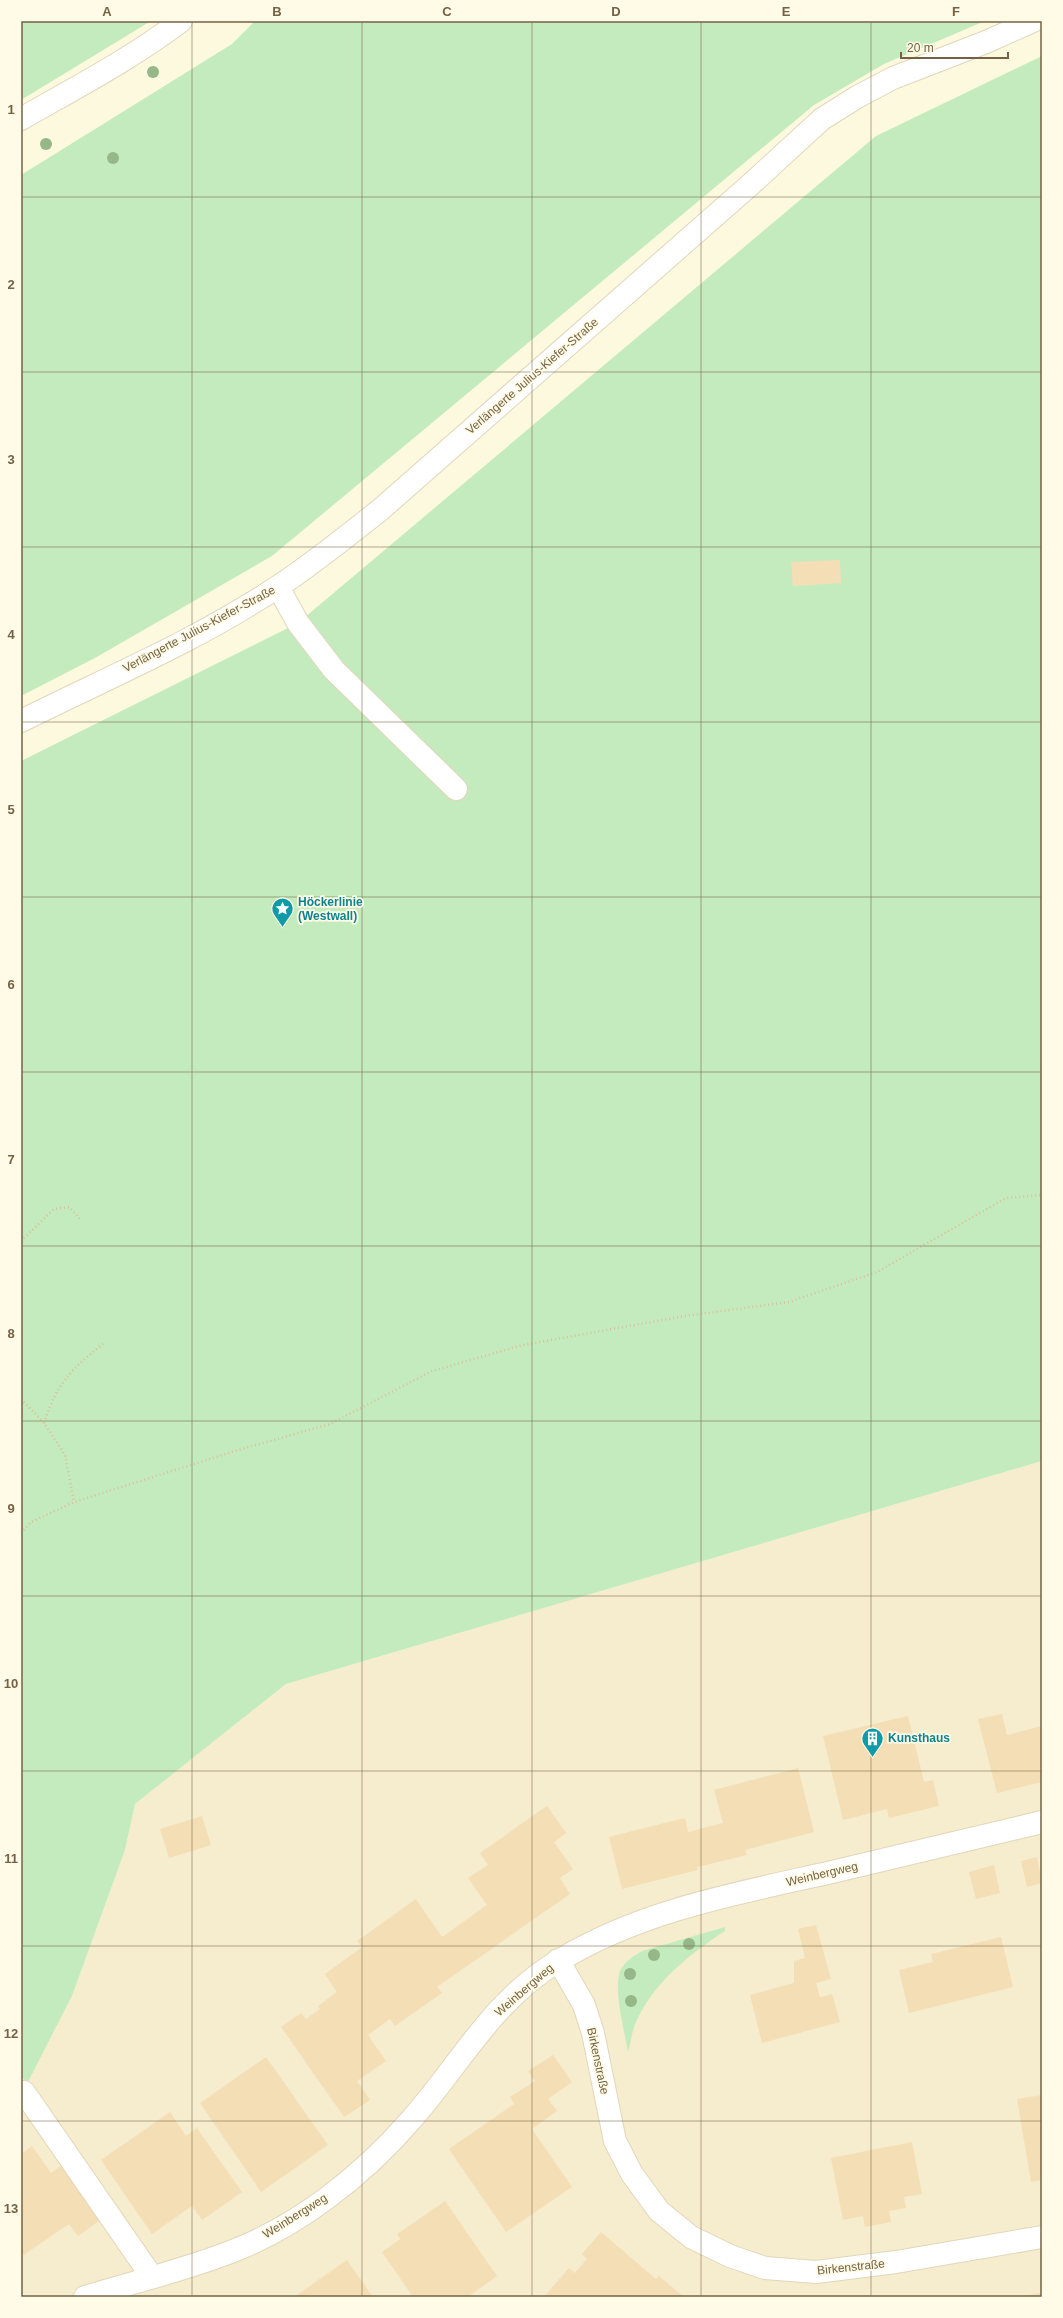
<svg xmlns="http://www.w3.org/2000/svg" width="1063" height="2318" font-family="Arial,sans-serif">
<style>
.residential{fill:#f5edcd}
.green{fill:#c4ebbd}
.building{fill:#f4deb5}
.lines{fill:none;stroke-linecap:round;stroke-linejoin:round}
.minor-casing{stroke:#e2d6ba;stroke-width:24}
.path{stroke:#d9c198;stroke-width:2.5;stroke-dasharray:1 3;stroke-linecap:butt}
.minor{stroke:#fff;stroke-width:22}
.tree{fill:#96b788}
.grid{fill:none;stroke:#756245;stroke-width:1;stroke-opacity:0.55}
.labels{text-anchor:middle;dominant-baseline:central;stroke-width:3.5;stroke-linejoin:round;paint-order:stroke}
.street-label{font-size:12px;fill:#756245;stroke:#fffbe6}
.culture-label{font-size:12px;font-weight:bold;fill:#0d838f;stroke:#fffbe6;text-anchor:start}
.neatline{fill:none;stroke:#756245;stroke-width:1.5}
.grid-label{font-size:13px;text-anchor:middle;font-weight:bold;fill:#756245}
</style>
<rect width="100%" height="100%" fill="#fdf9df"/>
<!-- residential -->
<path class="residential" d="M 1042,1461 L 1042,2297 L 21,2297 L 21,2076 L 27,2084 L 72,1996 L 125,1850 L 135,1804 L 286,1684 Z"/>
<!-- green -->
<path class="green" d="M 21,21 L 151,21 L 21,100 Z
M 255,21 L 985,21 L 884,64 L 814,105 L 272,556 L 95,658 L 21,696 L 21,175 L 232,44 Z
M 1042,56 L 1042,1461 L 286,1684 L 135,1804 L 125,1850 L 72,1996 L 27,2084 L 21,2076 L 21,761 L 298,623 L 876,136 Z
M 725,1927 L 725,1931 C 690,1954 655,1981 637,2020 C 632,2029 631,2042 628,2052 C 625,2033 612,1986 621,1969 C 626,1961 633,1956 642,1951 Z"/>
<!-- building -->
<path class="building" d="M 840,560 L 841,583 L 793,586 L 791,562 Z
M 1002,1714 L 1007,1735 L 1042,1726 L 1042,1782 L 997,1793 L 978,1719 Z
M 908,1716 L 924,1782 L 933,1780 L 939,1806 L 889,1818 L 887,1809 L 843,1820 L 823,1736 Z
M 798,1768 L 814,1832 L 745,1850 L 747,1855 L 697,1867 L 698,1870 L 622,1889 L 609,1837 L 685,1818 L 688,1832 L 723,1823 L 714,1790 Z
M 547,1806 L 566,1833 L 554,1842 L 573,1869 L 560,1878 L 570,1894 L 437,1987 L 442,1993 L 395,2026 L 390,2019 L 368,2035 L 386,2061 L 357,2081 L 370,2100 L 344,2117 L 281,2027 L 301,2013 L 306,2019 L 320,2009 L 318,2006 L 337,1992 L 325,1974 L 362,1947 L 357,1941 L 416,1899 L 442,1937 L 487,1905 L 468,1878 L 488,1865 L 480,1853 Z
M 202,1816 L 211,1845 L 169,1858 L 160,1829 Z
M 1037,1857 L 1042,1883 L 1027,1887 L 1021,1861 Z
M 994,1865 L 1000,1893 L 976,1899 L 969,1872 Z
M 816,1925 L 831,1979 L 816,1983 L 820,1997 L 832,1994 L 840,2022 L 762,2043 L 750,1995 L 794,1983 L 794,1961 L 805,1958 L 798,1929 Z
M 1001,1937 L 1013,1987 L 909,2013 L 899,1970 L 933,1962 L 931,1954 Z
M 553,2055 L 572,2082 L 548,2099 L 557,2111 L 532,2129 L 572,2187 L 506,2232 L 449,2149 L 514,2104 L 510,2097 L 535,2081 L 528,2071 Z
M 266,2057 L 328,2145 L 261,2192 L 200,2103 Z
M 1042,2095 L 1042,2180 L 1031,2182 L 1017,2099 Z
M 170,2112 L 186,2136 L 197,2128 L 242,2192 L 202,2220 L 192,2206 L 152,2234 L 101,2160 Z
M 912,2142 L 922,2194 L 904,2197 L 906,2208 L 889,2211 L 891,2222 L 865,2227 L 863,2216 L 843,2220 L 831,2158 Z
M 32,2146 L 51,2173 L 65,2163 L 103,2218 L 78,2236 L 69,2224 L 22,2256 L 21,2154 Z
M 445,2201 L 497,2276 L 468,2297 L 413,2297 L 382,2252 L 400,2239 L 397,2234 Z
M 601,2232 L 656,2279 L 659,2276 L 684,2297 L 544,2297 L 569,2268 L 575,2273 L 587,2259 L 582,2254 Z
M 347,2260 L 373,2297 L 294,2297 L 337,2267 Z
M 1042,2293 L 1042,2297 L 1025,2297 L 1024,2296 Z"/>
<g class="lines">
<defs>
<path id="minor" d="M 21,119 C 75,88 131,59 181,21
M 278,587 L 298,623 L 334,670 L 456,789
M 21,721 C 107,678 198,640 279,586 C 314,563 347,536 380,510 L 750,185 L 822,119 L 857,97 L 893,78 L 986,42 L 1033,21
M 558,1960 L 584,2005 L 593,2033 L 615,2141 L 632,2174 L 659,2211 L 691,2237 L 730,2256 L 765,2268 L 816,2272 L 896,2262 L 1042,2237
M 24,2092 L 152,2277
M 85,2297 C 134,2282 185,2270 233,2251 C 300,2225 363,2175 410,2121 C 460,2065 492,2000 560,1960 C 642,1910 739,1893 832,1872 C 902,1856 972,1838 1042,1822"/>
</defs>
<!-- minor casing -->
<use href="#minor" class="minor-casing"/>
<!-- path -->
<path class="path" d="M 21,1241 L 54,1209 L 69,1207 L 80,1219
M 21,1399 L 44,1423 L 65,1455 L 74,1502
M 44,1423 C 57,1382 72,1369 104,1343
M 21,1533 L 31,1522 L 74,1502 L 235,1451 L 330,1424 L 432,1371 L 523,1345 L 685,1316 L 789,1302 L 877,1272 L 1006,1198 L 1042,1195"/>
<!-- minor -->
<use href="#minor" class="minor"/>
</g>
<!-- trees -->
<g class="tree">
<circle cx="153" cy="72" r="6"/>
<circle cx="46" cy="144" r="6"/>
<circle cx="113" cy="158" r="6"/>
<circle cx="689" cy="1944" r="6"/>
<circle cx="654" cy="1955" r="6"/>
<circle cx="630" cy="1974" r="6"/>
<circle cx="631" cy="2001" r="6"/>
</g>
<!-- grid -->
<path class="grid" d="M 192,21 L 192,2297M 362,21 L 362,2297M 532,21 L 532,2297M 701,21 L 701,2297M 871,21 L 871,2297M 21,197 L 1042,197M 21,372 L 1042,372M 21,547 L 1042,547M 21,722 L 1042,722M 21,897 L 1042,897M 21,1072 L 1042,1072M 21,1246 L 1042,1246M 21,1421 L 1042,1421M 21,1596 L 1042,1596M 21,1771 L 1042,1771M 21,1946 L 1042,1946M 21,2121 L 1042,2121"/>
<!-- icons -->
<defs>
<symbol id="sight-pin" viewBox="-11 -11 22 30"><path d="M0 17L-7.5 6A9.5 9.5 0 1 1 7.5 6Z" fill="#0f9aa8" stroke="#fffbe6"/><path d="M0-6L1.8-2.2L6-1.7L2.9 1.2L3.7 5.4L0 3.3L-3.7 5.4L-2.9 1.2L-6-1.7L-1.8-2.2Z" fill="#fff"/></symbol>
<symbol id="building-pin" viewBox="-11 -11 22 30"><path d="M0 17L-7.5 6A9.5 9.5 0 1 1 7.5 6Z" fill="#0f9aa8" stroke="#fffbe6"/><path d="M-4-6H4V6H1V3H-1V6H-4ZM-2.5-4.3h1.7v1.8h-1.7ZM.8-4.3h1.7v1.8H.8ZM-2.5-1h1.7V.8h-1.7ZM.8-1h1.7V.8H.8Z" fill="#fff"/></symbol>
</defs>
<g fill-rule="evenodd">
<use href="#sight-pin" x="270" y="896" width="25" height="34"/>
<use href="#building-pin" x="860" y="1726" width="25" height="34"/>
</g>
<g class="labels">
<!-- street labels -->
<g class="street-label">
<text transform="translate(532 376) rotate(-41)">Verlängerte Julius-Kiefer-Straße</text>
<text transform="translate(199 629) rotate(-28)">Verlängerte Julius-Kiefer-Straße</text>
<text transform="translate(822 1874) rotate(-13)">Weinbergweg</text>
<text transform="translate(524 1990) rotate(-41)">Weinbergweg</text>
<text transform="translate(598 2061) rotate(78)">Birkenstraße</text>
<text transform="translate(295 2216) rotate(-32)">Weinbergweg</text>
<text transform="translate(851 2267) rotate(-6)">Birkenstraße</text>
</g>
<!-- culture labels -->
<g class="culture-label">
<text x="298" y="902">Höckerlinie<tspan x="298" dy="14">(Westwall)</tspan></text>
<text x="888" y="1738">Kunsthaus</text>
</g>
</g>
<!-- border -->
<rect width="1063" height="2318" fill="none" stroke="#fffbe6" stroke-width="44"/>
<!-- scale -->
<path d="M901 52v6h107v-6" fill="none" stroke="#756245" stroke-width="2"/>
<text x="907" y="52" font-size="12" fill="#756245" stroke="#fffbe6" stroke-width="3" paint-order="stroke">20 m</text>
<rect x="22" y="22" width="1019" height="2274" class="neatline"/>
<g class="grid-label">
<text x="107" y="16">A</text>
<text x="277" y="16">B</text>
<text x="447" y="16">C</text>
<text x="616" y="16">D</text>
<text x="786" y="16">E</text>
<text x="956" y="16">F</text>
<text x="11" y="114">1</text>
<text x="11" y="289">2</text>
<text x="11" y="464">3</text>
<text x="11" y="639">4</text>
<text x="11" y="814">5</text>
<text x="11" y="989">6</text>
<text x="11" y="1164">7</text>
<text x="11" y="1338">8</text>
<text x="11" y="1513">9</text>
<text x="11" y="1688">10</text>
<text x="11" y="1863">11</text>
<text x="11" y="2038">12</text>
<text x="11" y="2213">13</text>
</g>
</svg>
